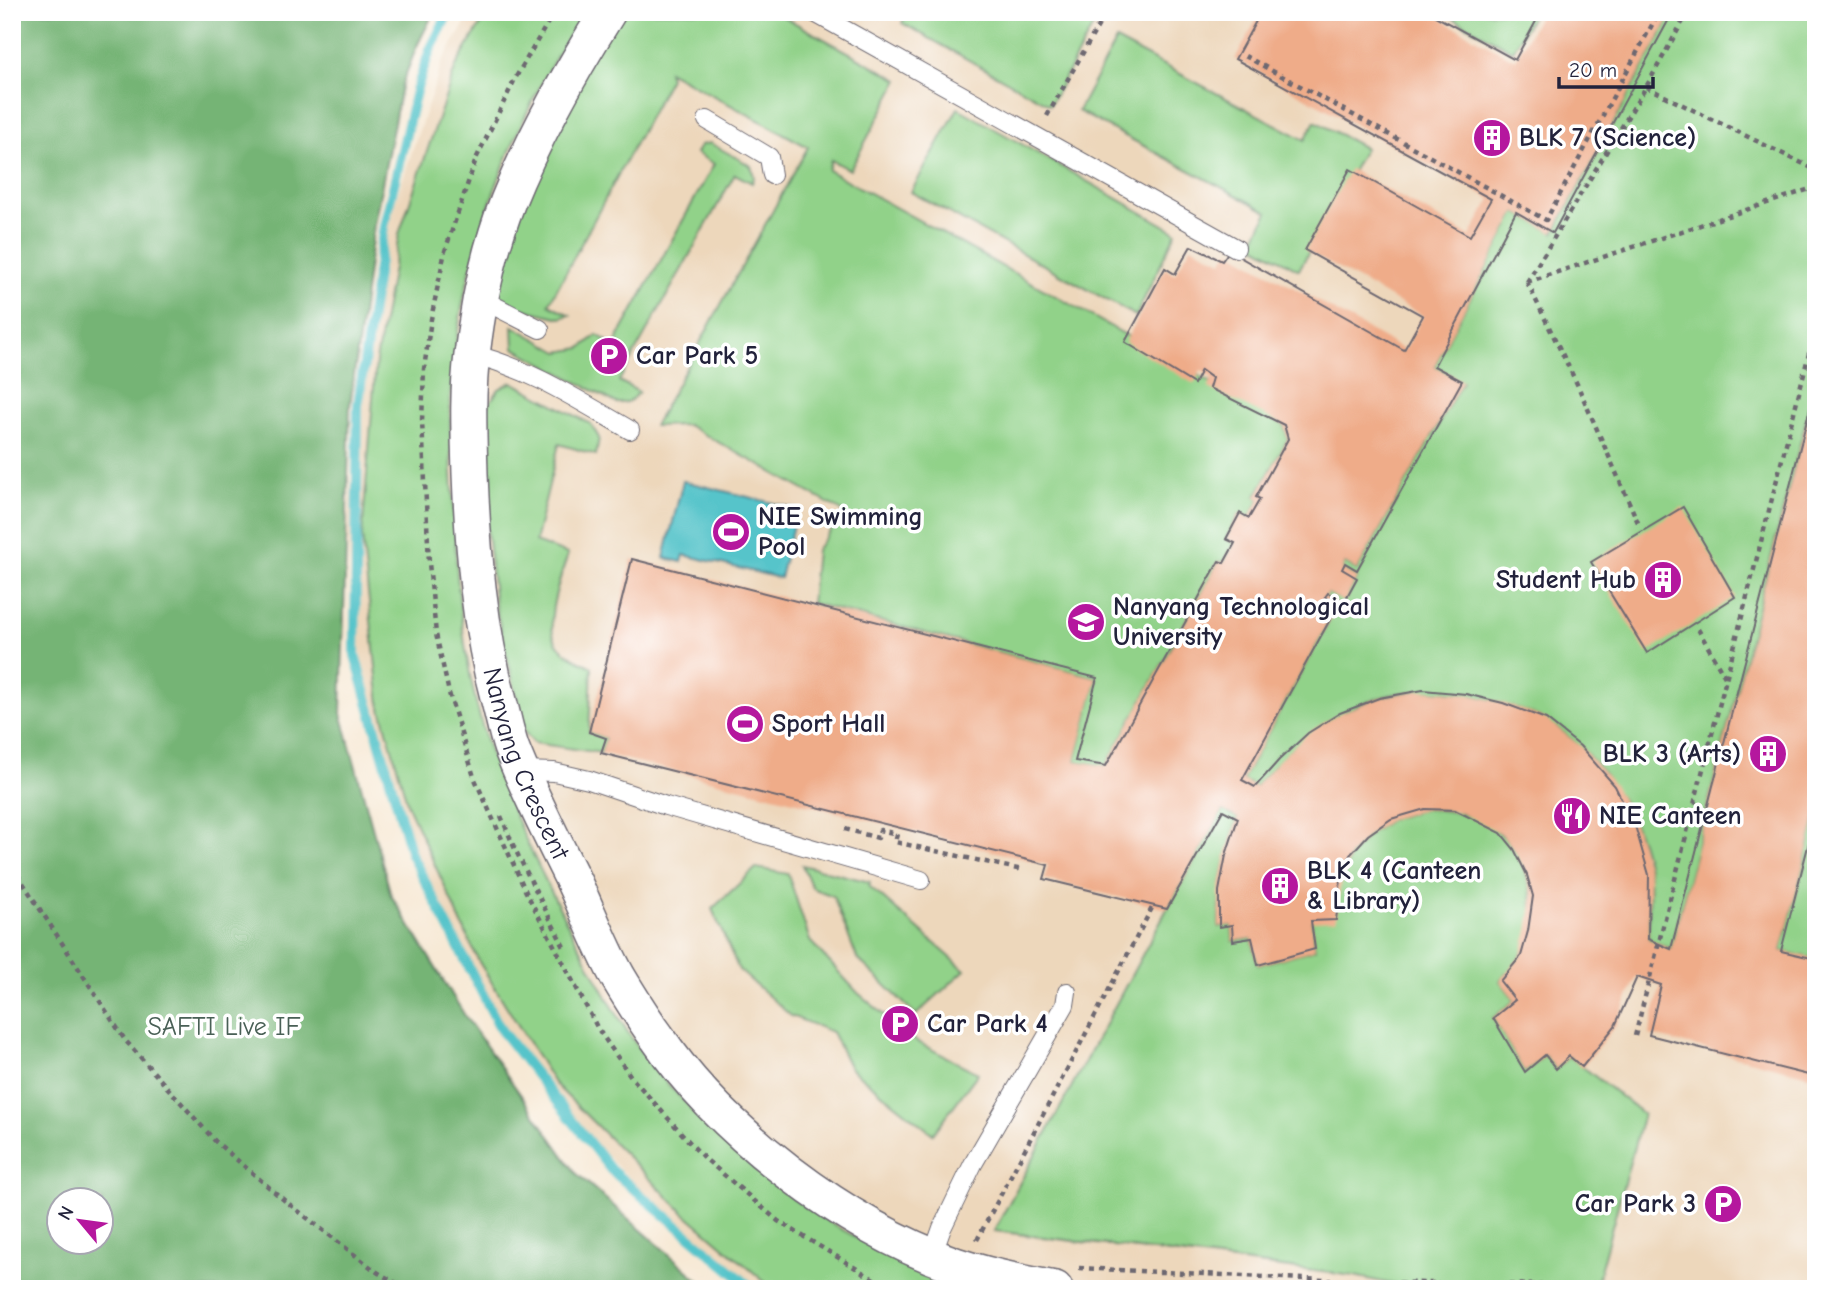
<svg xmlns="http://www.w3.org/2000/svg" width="1828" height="1301" font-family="'Comic Neue',sans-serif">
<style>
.built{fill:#edd7bb}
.green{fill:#91d289;stroke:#5a7a62;stroke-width:2}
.forest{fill:#74b475;stroke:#4b6b58;stroke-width:2;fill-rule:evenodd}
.water{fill:#56c4ca;stroke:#3c7382;stroke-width:2}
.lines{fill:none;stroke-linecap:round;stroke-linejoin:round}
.stream{stroke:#56c4ca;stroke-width:10}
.building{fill:#efac89}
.service-casing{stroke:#6d6871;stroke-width:20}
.minor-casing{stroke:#6d6871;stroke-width:38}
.path{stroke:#6d6871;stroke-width:4.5;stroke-dasharray:5 5;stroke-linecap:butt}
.service{stroke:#fff;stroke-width:18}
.minor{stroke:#fff;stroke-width:35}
.labels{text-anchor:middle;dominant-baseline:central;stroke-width:7;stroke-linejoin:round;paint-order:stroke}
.poi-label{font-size:26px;font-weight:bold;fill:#22223b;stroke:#fff;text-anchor:start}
.street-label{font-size:26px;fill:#22223b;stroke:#fff}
.park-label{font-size:26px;fill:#496056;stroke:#fff}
</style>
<rect width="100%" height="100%" fill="#fff"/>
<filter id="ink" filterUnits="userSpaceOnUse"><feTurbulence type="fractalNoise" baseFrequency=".0143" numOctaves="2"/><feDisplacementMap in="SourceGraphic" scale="14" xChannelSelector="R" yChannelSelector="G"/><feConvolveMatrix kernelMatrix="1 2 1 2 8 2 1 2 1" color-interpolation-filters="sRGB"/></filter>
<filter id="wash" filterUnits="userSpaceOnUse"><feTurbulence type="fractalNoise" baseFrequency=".00686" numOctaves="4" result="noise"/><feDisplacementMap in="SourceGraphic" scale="28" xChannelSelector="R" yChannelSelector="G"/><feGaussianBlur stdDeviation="1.57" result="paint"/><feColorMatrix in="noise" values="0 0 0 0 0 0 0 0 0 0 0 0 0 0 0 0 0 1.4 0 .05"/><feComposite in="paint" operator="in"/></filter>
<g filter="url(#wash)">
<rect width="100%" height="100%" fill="#f7e9d5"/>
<!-- built -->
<path class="built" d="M 472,12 L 1816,12 L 1816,1289 L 752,1289 L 673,1222 L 543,1092 L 467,969 L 394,811 L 367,708 L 347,536 L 362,359 L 385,231 L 443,60 Z"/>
<!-- green -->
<path class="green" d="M 488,12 L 584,12 C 511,122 461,257 451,389 C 448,431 453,475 454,518 C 457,589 463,660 483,729 C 502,795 533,856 564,917 C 585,957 606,999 631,1037 C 659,1079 696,1114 734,1148 C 747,1160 759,1173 773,1184 C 833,1230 898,1260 967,1289 L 773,1289 L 682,1211 L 554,1083 L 479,962 L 408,806 L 380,705 L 362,536 L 376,361 L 399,234 L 456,66 Z
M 608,12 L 775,12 L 899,80 L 850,170 L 831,160 L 828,170 L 1245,401 L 1284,425 L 1288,439 L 1256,496 L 1260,499 L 1249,518 L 1239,514 L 1226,539 L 1235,543 L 1224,563 L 1219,561 L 1106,766 L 1075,761 L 1097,678 L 811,603 L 816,550 L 844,512 L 687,425 L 654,426 L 808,147 L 668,71 L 670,78 L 549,304 L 570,315 L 561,318 L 481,299 Z
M 907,12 L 1101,12 L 1050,105 L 902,23 Z
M 1442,12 L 1534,12 L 1513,51 Z
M 1673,12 L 1816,12 L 1816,381 L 1671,949 L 1648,939 C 1648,919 1651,896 1649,876 C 1641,815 1598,754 1547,721 C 1540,716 1531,714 1523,711 C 1477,693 1425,684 1378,698 C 1327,714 1290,747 1255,787 L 1242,780 L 1338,605 L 1325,597 L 1328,593 L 1344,601 L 1357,578 L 1342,569 L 1345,563 L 1357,570 L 1462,382 L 1434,366 L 1516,212 L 1554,233 Z
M 1116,40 L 1305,140 L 1315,121 L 1365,148 L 1299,270 L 1252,244 L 1268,212 L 1078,111 Z
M 958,108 L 1176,232 L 1136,316 L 911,192 Z
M 710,143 L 751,166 L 754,177 L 752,183 L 735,174 L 619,381 L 639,392 C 632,400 627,404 616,403 L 514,348 L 513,326 L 559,352 L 581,348 L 597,335 L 614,345 L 714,164 L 696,153 L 701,145 Z
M 512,382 L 591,424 L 599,438 L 596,455 L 559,444 L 535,542 L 568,554 C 561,577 541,625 559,646 C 567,656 581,661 592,667 L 589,732 L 606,738 L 601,753 L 534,743 L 525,733 L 495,605 L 486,522 L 486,408 L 499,389 Z
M 1425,809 C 1452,810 1481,815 1501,834 C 1533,863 1541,918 1521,956 C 1516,965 1506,973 1500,981 L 1515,1000 L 1493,1018 L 1525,1072 L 1545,1055 L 1556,1069 L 1569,1056 L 1643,1114 L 1595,1289 L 1415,1289 L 1354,1276 L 994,1231 L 1167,909 L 1223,810 L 1238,818 C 1225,859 1218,883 1219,927 L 1232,925 L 1233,941 L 1252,938 L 1258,965 L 1315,949 L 1311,921 L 1341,880 L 1350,855 L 1368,835 L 1391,819 Z
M 1816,815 L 1816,959 L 1781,951 Z
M 802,865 L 870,882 L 869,886 L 965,970 L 916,1015 L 857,958 L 833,896 L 812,888 Z
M 756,868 L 788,874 L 810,941 L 858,993 L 917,1042 L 978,1073 L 933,1134 L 850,1068 L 832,1032 L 791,1016 L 739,970 L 712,909 Z"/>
<!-- forest -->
<path class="forest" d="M 12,12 L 434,12 L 417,46 L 401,87 L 374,225 L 350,405 L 341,713 L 391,895 L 467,1019 L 576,1173 L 709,1289 L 12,1289 ZM 60,1200 L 102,1200 L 102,1242 L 60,1242 Z"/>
<!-- water -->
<path class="water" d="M 683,481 L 797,509 L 780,578 L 684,555 L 682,562 L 664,558 Z"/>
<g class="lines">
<!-- stream -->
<path class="stream" d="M 449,12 L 430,50 L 416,91 L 384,226 L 358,405 L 355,655 L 411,854 L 501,1030 L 611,1170 L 753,1289"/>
</g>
<g id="blocks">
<!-- building -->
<path class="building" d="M 1261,12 L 1428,12 L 1515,60 L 1541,12 L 1673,12 L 1553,233 L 1516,212 L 1434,366 L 1462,381 L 1357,570 L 1345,563 L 1342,569 L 1357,578 L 1344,602 L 1328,593 L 1325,597 L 1338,605 L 1242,780 L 1255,787 L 1279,760 L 1308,733 L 1340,713 L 1379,698 L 1423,690 L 1466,694 L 1503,703 L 1546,719 L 1580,746 L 1615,786 L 1636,829 L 1649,875 L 1648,939 L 1671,949 L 1816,385 L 1816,815 L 1781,951 L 1816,959 L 1816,1077 L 1649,1035 L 1661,985 L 1637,977 L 1615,1026 L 1582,1067 L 1569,1056 L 1556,1069 L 1545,1055 L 1525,1072 L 1493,1018 L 1515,1000 L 1500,981 L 1521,956 L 1528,931 L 1533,896 L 1527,875 L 1514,849 L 1501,833 L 1455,810 L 1425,809 L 1391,819 L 1368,835 L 1350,855 L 1341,880 L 1336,920 L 1311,921 L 1315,949 L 1258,965 L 1252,938 L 1233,941 L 1232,925 L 1219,927 L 1219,891 L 1226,855 L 1238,818 L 1223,810 L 1167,909 L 1044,879 L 1048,865 L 601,753 L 606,738 L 589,732 L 632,559 L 1097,678 L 1075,761 L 1106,766 L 1219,561 L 1224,563 L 1235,543 L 1226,539 L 1240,513 L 1249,518 L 1260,499 L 1256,497 L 1288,439 L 1284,425 L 1209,388 L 1212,378 L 1201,370 L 1194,384 L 1125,342 L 1165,268 L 1175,274 L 1191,246 L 1222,261 L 1229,251 L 1404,350 L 1423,316 L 1305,250 L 1350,169 L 1470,236 L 1491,199 L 1235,59 Z
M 1683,507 L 1735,597 L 1647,653 L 1591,562 Z"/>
</g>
</g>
<g filter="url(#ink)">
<use href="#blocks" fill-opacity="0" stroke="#6d6871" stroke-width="2"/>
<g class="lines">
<defs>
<path id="service" d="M 813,12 L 1236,248
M 707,120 L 769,157 L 772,175
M 481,299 L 540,329
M 472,354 C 531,369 578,400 630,430
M 522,771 L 554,772 L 589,780 L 666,806 L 921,880
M 932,1256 L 942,1228 L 973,1164 L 1065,1005 L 1067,992"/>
<g id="minor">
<path id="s1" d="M 608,12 C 571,71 534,137 508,201 C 489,249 478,304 472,355 C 467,395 469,434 470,474 C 473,551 479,627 499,701 C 503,716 506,732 511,747 C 528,791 550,834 571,876 C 587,909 600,945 618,977 C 630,997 643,1018 657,1037 C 722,1133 845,1226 955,1265 C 987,1276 1022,1283 1055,1289"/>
</g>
</defs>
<!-- service casing -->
<use href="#service" class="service-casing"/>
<!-- minor casing -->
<use href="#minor" class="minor-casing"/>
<!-- path -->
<path class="path" d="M 554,12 L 516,77 L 476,159 L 445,251 L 431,319 L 424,369 L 422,421 L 429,563 L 436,634 L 449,693 L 474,777 L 526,892 L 598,1029 L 632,1078 L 702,1156 L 778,1221 L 877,1281 L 896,1289
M 1245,56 L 1546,220 L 1659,12
M 1646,87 L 1816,170
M 1047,116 L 1106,12
M 1527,282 L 1646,87 L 1688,12
M 1527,282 L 1816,187
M 1527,282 L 1577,384 L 1640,527
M 1698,629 L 1726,679
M 501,816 L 514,847 L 564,947
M 845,829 L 878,838 L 880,830 L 897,834 L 895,842 L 1022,870
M 12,866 L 125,1040 L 216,1142 L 284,1200 L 377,1272 L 406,1289
M 1635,1036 L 1816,326
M 977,1240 L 1153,906
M 1079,1268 L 1367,1282 L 1606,1286 L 1613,1289"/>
<!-- service -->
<use href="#service" class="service"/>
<!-- minor -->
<use href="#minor" class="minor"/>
</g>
</g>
<!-- icons -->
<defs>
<symbol id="building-disc" viewBox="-11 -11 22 22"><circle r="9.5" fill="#b5179e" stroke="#fff"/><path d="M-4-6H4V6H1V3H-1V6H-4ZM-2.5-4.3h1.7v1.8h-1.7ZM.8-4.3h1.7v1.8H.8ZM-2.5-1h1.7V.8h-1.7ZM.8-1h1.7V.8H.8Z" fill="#fff"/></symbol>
<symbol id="parking-disc" viewBox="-11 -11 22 22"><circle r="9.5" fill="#b5179e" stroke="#fff"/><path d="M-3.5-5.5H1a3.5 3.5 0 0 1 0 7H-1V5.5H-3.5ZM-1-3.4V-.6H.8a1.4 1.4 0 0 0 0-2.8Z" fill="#fff"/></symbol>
<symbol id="stadium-disc" viewBox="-11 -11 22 22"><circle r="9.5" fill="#b5179e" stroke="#fff"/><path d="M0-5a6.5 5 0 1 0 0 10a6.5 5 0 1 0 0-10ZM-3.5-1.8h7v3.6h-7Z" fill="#fff"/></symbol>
<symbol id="university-disc" viewBox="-11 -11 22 22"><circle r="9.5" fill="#b5179e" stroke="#fff"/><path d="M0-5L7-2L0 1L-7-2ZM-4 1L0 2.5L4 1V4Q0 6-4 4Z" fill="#fff"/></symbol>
<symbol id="restaurant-disc" viewBox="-11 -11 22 22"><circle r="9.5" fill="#b5179e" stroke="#fff"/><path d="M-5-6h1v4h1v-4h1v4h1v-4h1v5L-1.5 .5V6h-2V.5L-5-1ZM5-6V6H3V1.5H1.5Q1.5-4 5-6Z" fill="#fff"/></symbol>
</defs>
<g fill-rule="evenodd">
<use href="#building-disc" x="1470" y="116" width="44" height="44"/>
<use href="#parking-disc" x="587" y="334" width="44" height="44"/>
<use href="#stadium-disc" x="709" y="510" width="44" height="44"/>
<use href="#building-disc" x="1641" y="558" width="44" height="44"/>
<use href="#university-disc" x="1064" y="600" width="44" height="44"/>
<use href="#stadium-disc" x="723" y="702" width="44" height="44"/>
<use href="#building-disc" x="1746" y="732" width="44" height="44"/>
<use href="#restaurant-disc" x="1550" y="794" width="44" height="44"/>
<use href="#building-disc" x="1258" y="864" width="44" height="44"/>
<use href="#parking-disc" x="878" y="1002" width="44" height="44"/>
<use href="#parking-disc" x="1701" y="1182" width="44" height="44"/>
</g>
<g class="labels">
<!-- poi labels -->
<g class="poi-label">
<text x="1519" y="138">BLK 7 (Science)</text>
<text x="636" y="356">Car Park 5</text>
<text x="758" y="517">NIE Swimming<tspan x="758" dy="30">Pool</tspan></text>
<text x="1636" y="580" text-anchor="end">Student Hub</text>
<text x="1113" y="607">Nanyang Technological<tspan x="1113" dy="30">University</tspan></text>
<text x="772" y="724">Sport Hall</text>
<text x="1741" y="754" text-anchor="end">BLK 3 (Arts)</text>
<text x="1599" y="816">NIE Canteen</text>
<text x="1307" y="871">BLK 4 (Canteen<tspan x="1307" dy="30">&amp; Library)</tspan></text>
<text x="927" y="1024">Car Park 4</text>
<text x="1696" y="1204" text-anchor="end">Car Park 3</text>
</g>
<!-- street labels -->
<g class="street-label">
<text stroke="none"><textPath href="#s1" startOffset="789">Nanyang Crescent</textPath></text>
</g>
<!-- park labels -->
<g class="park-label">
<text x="224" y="1027">SAFTI Live IF</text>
</g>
</g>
<!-- margin -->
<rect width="1828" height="1301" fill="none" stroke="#fff" stroke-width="42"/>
<!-- north arrow -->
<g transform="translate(80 1221) rotate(299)"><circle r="33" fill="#ffffff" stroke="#a7a7b1" stroke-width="2"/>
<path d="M0-5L12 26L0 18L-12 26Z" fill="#b5179e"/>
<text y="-10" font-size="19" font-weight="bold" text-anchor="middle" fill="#22223b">N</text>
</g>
<!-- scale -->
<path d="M1559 77v10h94v-10" fill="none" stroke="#22223b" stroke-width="3.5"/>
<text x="1569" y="77" font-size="21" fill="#22223b" stroke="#ffffff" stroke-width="5" paint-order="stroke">20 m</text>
</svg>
